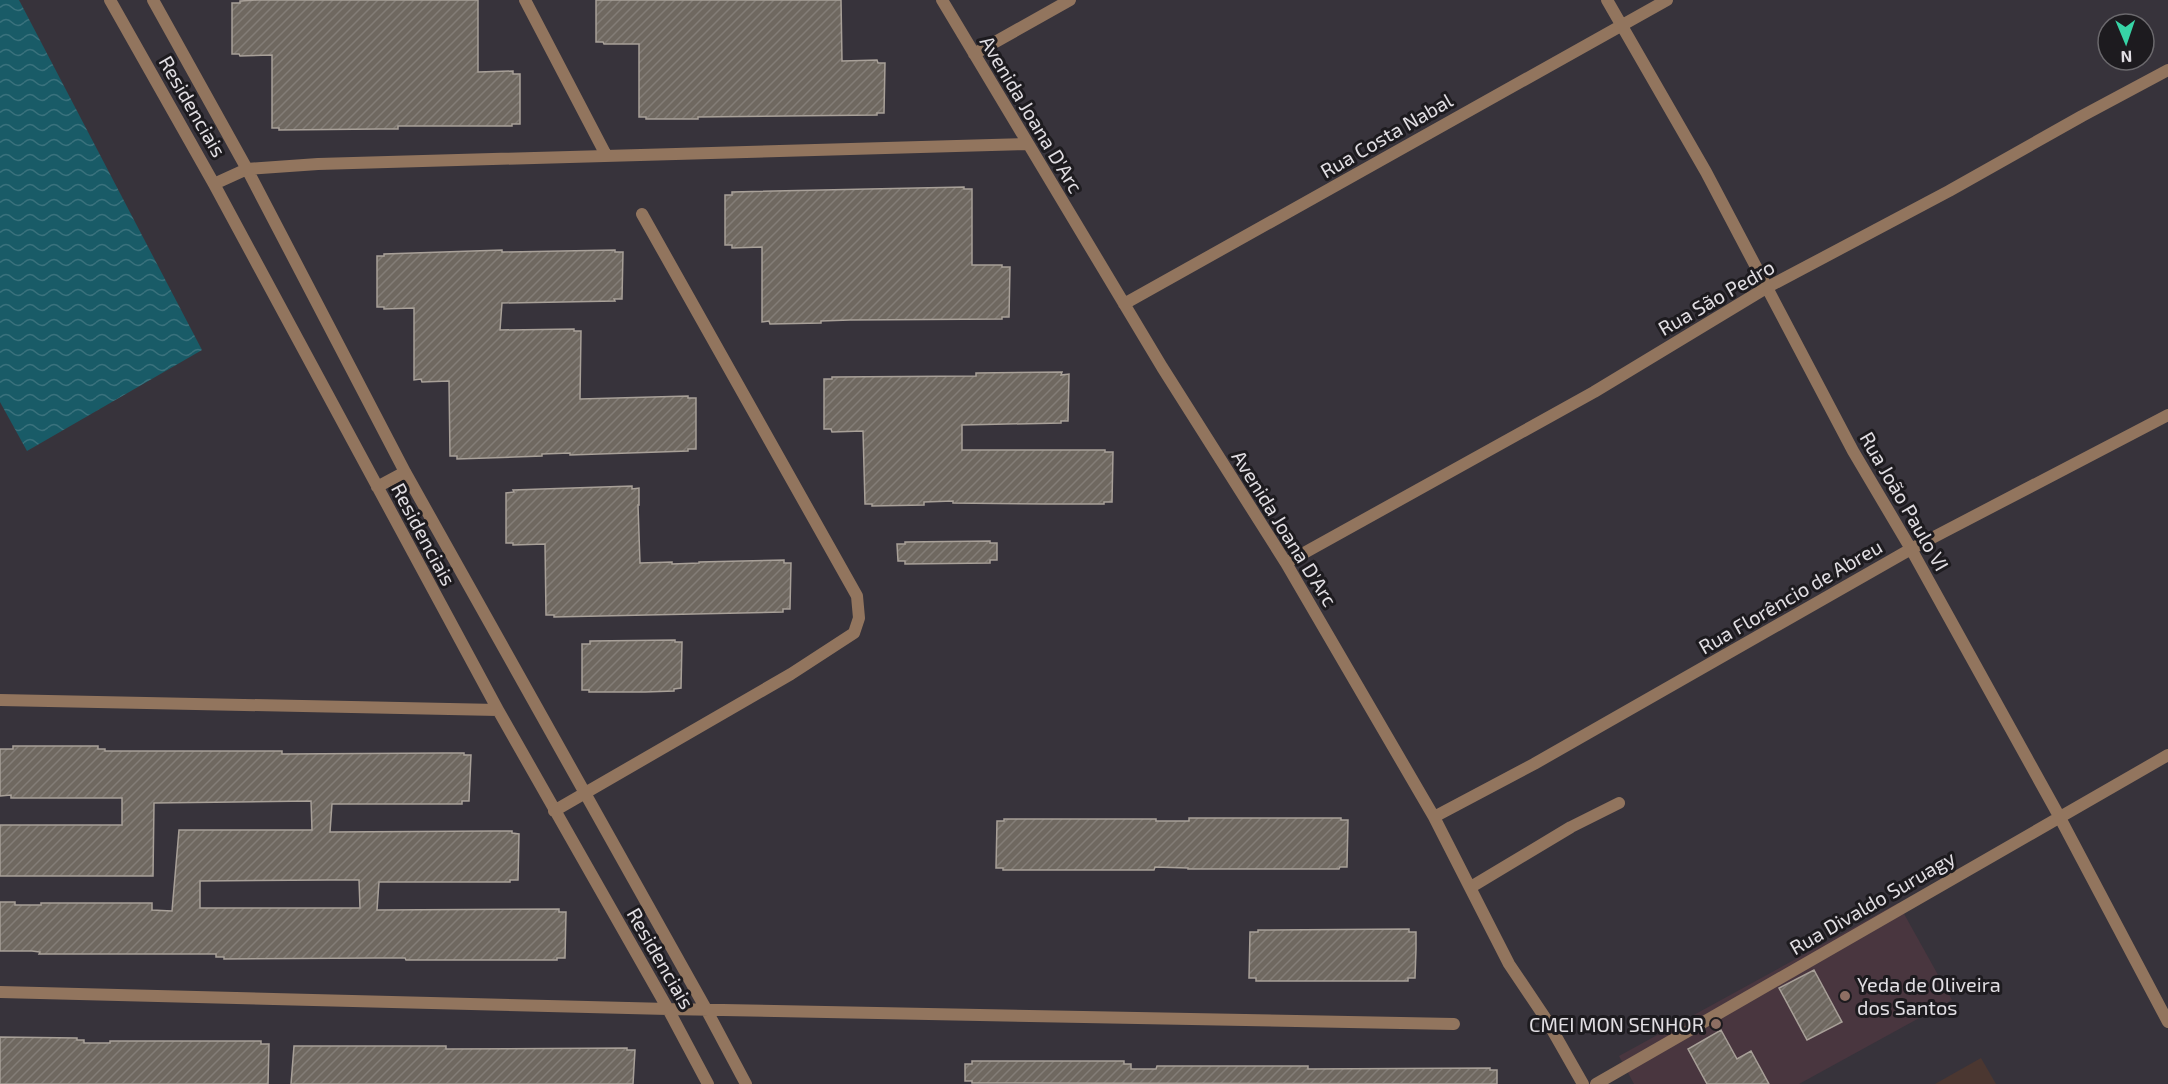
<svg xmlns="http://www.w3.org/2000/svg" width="2168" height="1084" font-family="'Exo 2',sans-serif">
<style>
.education{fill:#49363f}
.medical{fill:#4b3731}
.water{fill:url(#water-waves)}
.building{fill:url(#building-hatch);stroke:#a8a098;stroke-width:1.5;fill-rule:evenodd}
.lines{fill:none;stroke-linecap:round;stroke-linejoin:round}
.minor{stroke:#92755e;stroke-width:12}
.education-dot{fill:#8d6e63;stroke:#1d1b1f;stroke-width:2}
.labels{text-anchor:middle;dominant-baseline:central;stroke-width:6;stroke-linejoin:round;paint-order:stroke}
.street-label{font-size:20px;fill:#e1dee3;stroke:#1d1b1f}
.poi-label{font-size:20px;fill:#e1dee3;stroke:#1d1b1f;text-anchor:start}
</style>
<defs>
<pattern id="water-waves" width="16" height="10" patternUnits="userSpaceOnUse" patternTransform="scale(1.5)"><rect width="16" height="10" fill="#195b67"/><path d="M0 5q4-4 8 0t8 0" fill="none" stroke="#3a727d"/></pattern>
<pattern id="building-hatch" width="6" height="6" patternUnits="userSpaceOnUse" patternTransform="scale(1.5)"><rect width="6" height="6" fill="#6f6860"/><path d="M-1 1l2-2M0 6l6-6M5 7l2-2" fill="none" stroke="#837d77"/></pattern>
</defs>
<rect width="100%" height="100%" fill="#37333b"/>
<!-- education -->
<path class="education" d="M 1898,903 L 1952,1000 L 1799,1084 L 1634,1084 L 1619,1056 Z"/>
<!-- medical -->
<path class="medical" d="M 1981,1058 L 1996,1084 L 1935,1084 Z"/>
<!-- water -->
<path class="water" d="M 0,0 L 19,0 L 202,350 L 27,451 L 0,402 Z"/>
<!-- building -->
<path class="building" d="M 257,0 L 478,0 L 478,72 L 513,71 L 513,74 L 520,74 L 520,124 L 512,124 L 512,126 L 398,126 L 398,129 L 379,129 L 279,130 L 279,128 L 272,128 L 272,55 L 240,56 L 239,54 L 232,54 L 232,3 L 240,3 L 240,1 Z
M 596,0 L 841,0 L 842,61 L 877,60 L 878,63 L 885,63 L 884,113 L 877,113 L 877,115 L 698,117 L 698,119 L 646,119 L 646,117 L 639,117 L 639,44 L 604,44 L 603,42 L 596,42 Z
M 964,187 L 964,189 L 972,189 L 972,265 L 1002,265 L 1002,267 L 1010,267 L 1009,317 L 1002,317 L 1002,319 L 850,320 L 821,321 L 821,323 L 770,324 L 769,321 L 762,322 L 762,247 L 732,248 L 732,245 L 725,245 L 725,195 L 732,195 L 732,192 Z
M 502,250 L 502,252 L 615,250 L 615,252 L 623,252 L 622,299 L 614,299 L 615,301 L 502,303 L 500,330 L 574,329 L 574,331 L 581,331 L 580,399 L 688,396 L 688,398 L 696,398 L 696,449 L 688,449 L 688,451 L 570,455 L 570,453 L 542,454 L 542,456 L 457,459 L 457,456 L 450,456 L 449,381 L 422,382 L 421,379 L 414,380 L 414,308 L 384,309 L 384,307 L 377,307 L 377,256 L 384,256 L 384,254 Z
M 1062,372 L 1061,375 L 1069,374 L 1068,421 L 1061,421 L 1061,423 L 962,425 L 962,450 L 1105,450 L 1105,452 L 1113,452 L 1112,502 L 1104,502 L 1104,504 L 1045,504 L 953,503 L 953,501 L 924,502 L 924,505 L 872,506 L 872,504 L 865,504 L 863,431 L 832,432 L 831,429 L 824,429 L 824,379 L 832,379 L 832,377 L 976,376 L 976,373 Z
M 632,486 L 632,489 L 639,488 L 639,505 L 638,505 L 640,563 L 672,562 L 672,564 L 699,563 L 699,562 L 784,560 L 784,563 L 791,563 L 790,609 L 783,609 L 783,612 L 554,617 L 554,615 L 546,615 L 545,544 L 513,545 L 513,543 L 506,543 L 506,493 L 514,492 L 513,490 Z
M 990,541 L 990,543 L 997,543 L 997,560 L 990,560 L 990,563 L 905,564 L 905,561 L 898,561 L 897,544 L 905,544 L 905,542 Z
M 675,640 L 675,642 L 682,642 L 681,688 L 674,689 L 674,691 L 645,692 L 589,692 L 589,690 L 582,690 L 582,644 L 590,644 L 590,641 Z
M 13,746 L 98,746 L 98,749 L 105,749 L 105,751 L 282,751 L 282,754 L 445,753 L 464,753 L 464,755 L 471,755 L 469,801 L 462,801 L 462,804 L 332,804 L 330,832 L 493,831 L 512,831 L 512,833 L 519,834 L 518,880 L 510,880 L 510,882 L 379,882 L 377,910 L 559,909 L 559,912 L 566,912 L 565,958 L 557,958 L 557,960 L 406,960 L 405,958 L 375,958 L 224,959 L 224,957 L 216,957 L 216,954 L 39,954 L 40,952 L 32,951 L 0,951 L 0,902 L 15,902 L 15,905 L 41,905 L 41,903 L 152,903 L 152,910 L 172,911 L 179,830 L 312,830 L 311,801 L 154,803 L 153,876 L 0,876 L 0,825 L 122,825 L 122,798 L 11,798 L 11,795 L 0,796 L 0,749 L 13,749 ZM 329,880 L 359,880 L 360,908 L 200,908 L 200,881 Z
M 1189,818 L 1341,818 L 1341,820 L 1348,820 L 1347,867 L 1340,867 L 1339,869 L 1188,869 L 1188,868 L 1155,867 L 1154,870 L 1003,870 L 1003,868 L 996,868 L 997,821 L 1004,821 L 1004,819 L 1156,819 L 1156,821 L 1189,821 Z
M 1409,929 L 1409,932 L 1416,932 L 1416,949 L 1415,978 L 1408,978 L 1408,981 L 1256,981 L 1256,978 L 1249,978 L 1250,932 L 1258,932 L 1258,930 Z
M 1814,970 L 1842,1022 L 1807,1040 L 1779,988 Z
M 1721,1030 L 1737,1059 L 1751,1051 L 1769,1084 L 1707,1084 L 1688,1049 Z
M 0,1037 L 77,1038 L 77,1040 L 84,1040 L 84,1043 L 110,1043 L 110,1041 L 261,1041 L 261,1044 L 269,1044 L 268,1084 L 0,1084 Z
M 294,1046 L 446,1046 L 446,1049 L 627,1048 L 627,1050 L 635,1050 L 633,1084 L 291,1084 Z
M 972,1061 L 1124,1061 L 1124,1064 L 1131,1064 L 1131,1069 L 1156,1069 L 1157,1066 L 1308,1066 L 1308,1069 L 1490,1068 L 1490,1070 L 1497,1070 L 1497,1084 L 972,1083 L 972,1081 L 965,1081 L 965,1064 L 972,1064 Z"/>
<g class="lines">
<!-- minor -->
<path class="minor" d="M 110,0 L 214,184 L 498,710 L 668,1009 L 708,1084
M 153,0 L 247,169 L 405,472 L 706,1009 L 746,1084
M 525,0 L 606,155
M 942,0 L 1162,367 L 1286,563 L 1434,817 L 1509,964 L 1546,1019 L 1583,1084
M 1607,0 L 1706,172 L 1853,451 L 1911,549 L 2059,816 L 2168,1022
M 974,54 L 1070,0
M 214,184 L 247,169 L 318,164 L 1027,144
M 1124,304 L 1667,0
M 377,487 L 405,472
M 1286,563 L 1594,392 L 1766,288 L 1949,191 L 2082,116 L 2168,70
M 0,700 L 498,710
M 554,811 L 791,674 L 854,633 L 859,618 L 857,596 L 642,214
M 1434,817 L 1534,764 L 1911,549 L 2168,415
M 1471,887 L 1571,827 L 1619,803
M 0,992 L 668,1009 L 1454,1024
M 1596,1084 L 2168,755"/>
</g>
<!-- markers -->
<g class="education-dot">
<circle cx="1845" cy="996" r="6"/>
<circle cx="1716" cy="1024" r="6"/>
</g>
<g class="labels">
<!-- street labels -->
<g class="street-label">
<text transform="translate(193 106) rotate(60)">Residenciais</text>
<text transform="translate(1032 114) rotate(59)">Avenida Joana D'Arc</text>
<text transform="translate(1386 135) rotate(-30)">Rua Costa Nabal</text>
<text transform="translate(1716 297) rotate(-30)">Rua São Pedro</text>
<text transform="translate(1905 501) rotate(60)">Rua João Paulo VI</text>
<text transform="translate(1285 528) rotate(58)">Avenida Joana D'Arc</text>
<text transform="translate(424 534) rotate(62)">Residenciais</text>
<text transform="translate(1790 596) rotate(-30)">Rua Florêncio de Abreu</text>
<text transform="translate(1872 902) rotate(-30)">Rua Divaldo Suruagy</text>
<text transform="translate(661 958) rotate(60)">Residenciais</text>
</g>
<!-- poi labels -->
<g class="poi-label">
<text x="1857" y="984">Yeda de Oliveira<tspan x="1857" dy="23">dos Santos</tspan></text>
<text x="1704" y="1024" text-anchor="end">CMEI MON SENHOR</text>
</g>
</g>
<!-- north arrow -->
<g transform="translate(2126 42) rotate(178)"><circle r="28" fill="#1d1b1f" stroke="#6b696d" stroke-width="1.5"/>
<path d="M0-4.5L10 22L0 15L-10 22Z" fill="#37d4a6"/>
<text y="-9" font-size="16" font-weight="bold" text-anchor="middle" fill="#e1dee3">N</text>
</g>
</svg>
